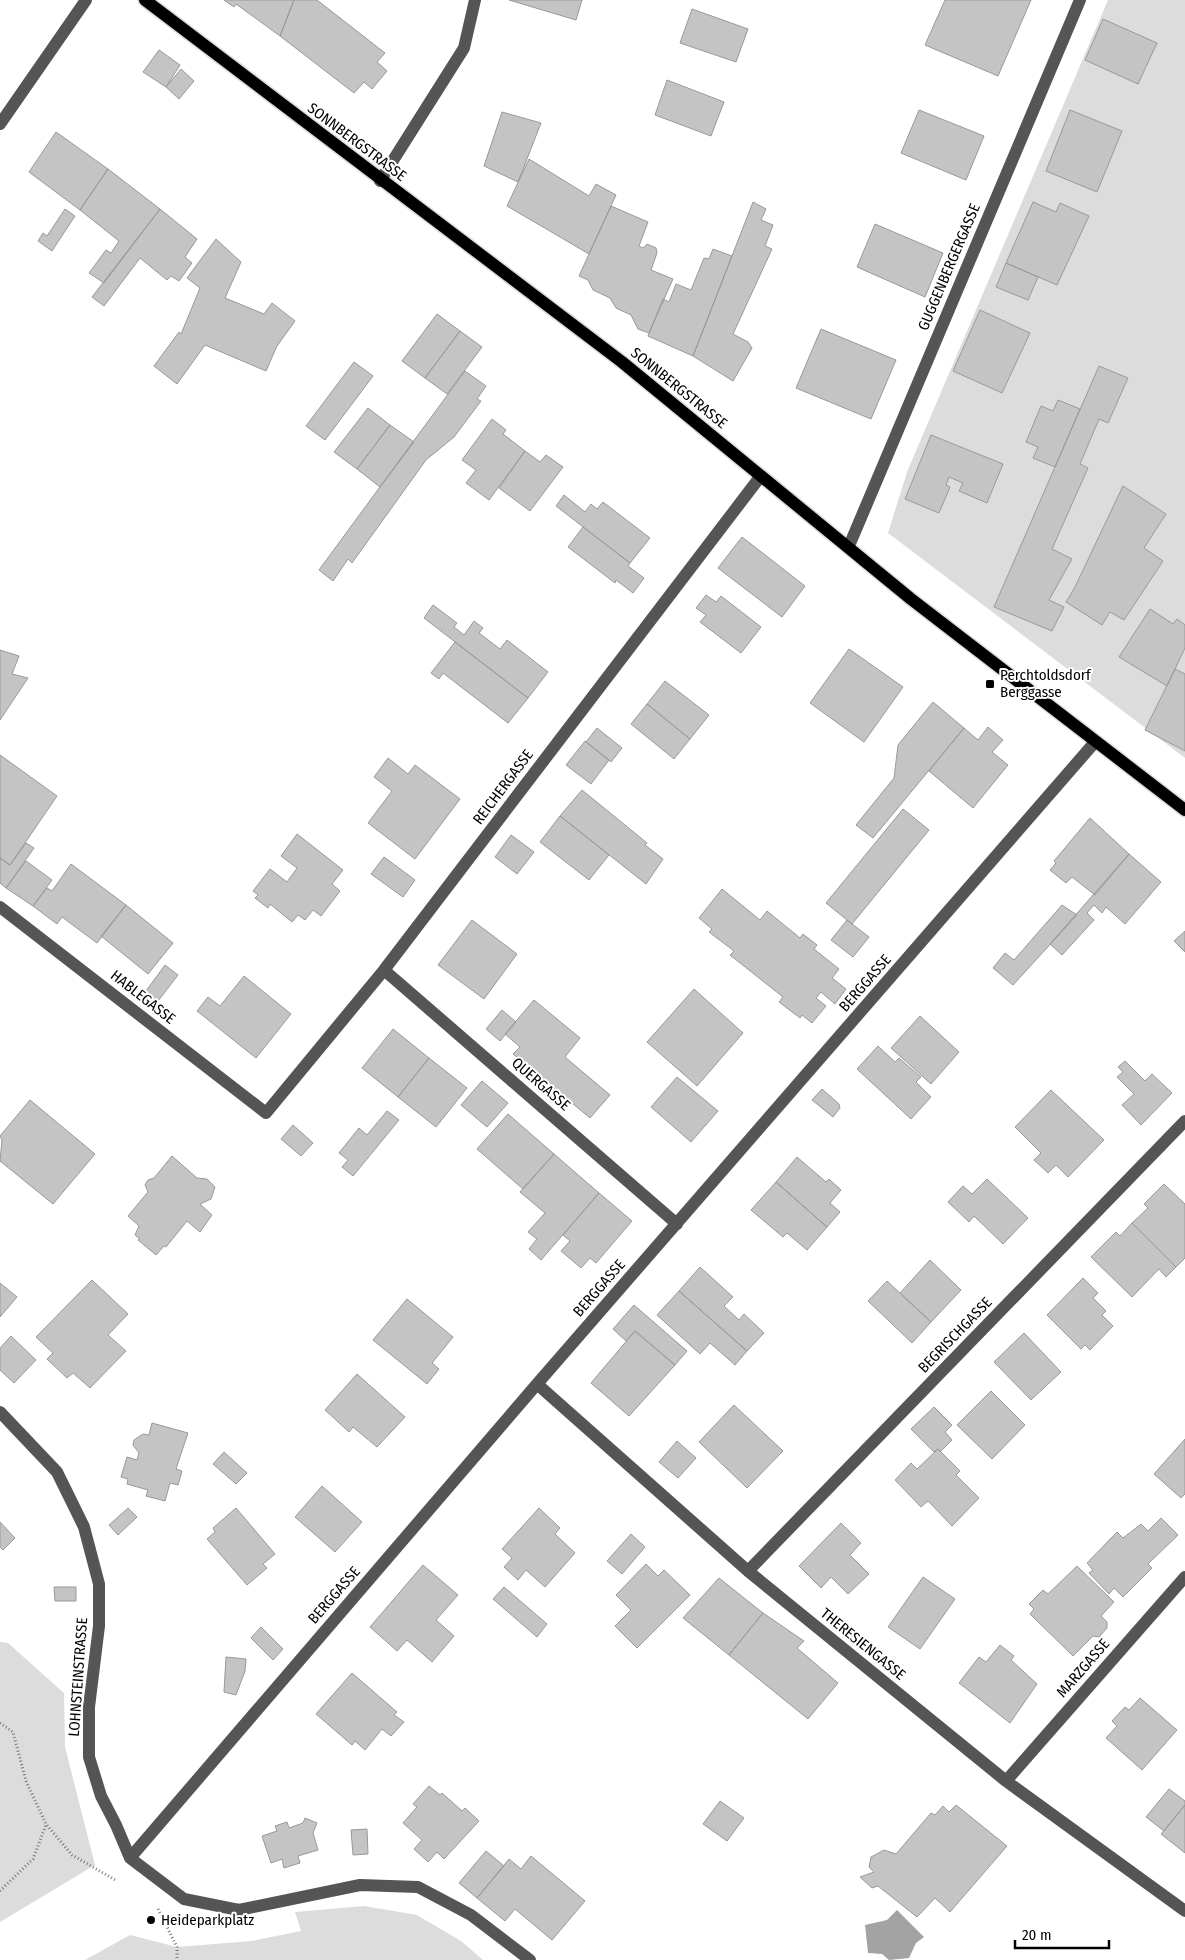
<svg xmlns="http://www.w3.org/2000/svg" width="1185" height="1960" font-family="'Fira Sans Condensed',sans-serif">
<style>
.green{fill:#dcdcdc}
.water{fill:#a3a3a3}
.building{fill:#c4c4c4;stroke:#999}
.lines{fill:none;stroke-linecap:round;stroke-linejoin:round}
.major-casing{stroke:#dbdbdb;stroke-width:15}
.path{stroke:#777;stroke-width:3;stroke-dasharray:1 2.5;stroke-linecap:butt}
.minor{stroke:#555;stroke-width:12}
.major{stroke:#000;stroke-width:12}
.poi-dot{fill:#000;stroke:#fff;stroke-width:2}
.labels{text-anchor:middle;dominant-baseline:central;stroke-width:4;stroke-linejoin:round;paint-order:stroke}
.street-label{font-size:15px;fill:#000;stroke:#fff}
.poi-label{font-size:15px;fill:#000;stroke:#fff;text-anchor:start}
</style>
<rect width="100%" height="100%" fill="#fff"/>
<!-- green -->
<path class="green" d="M 1108,0 L 1185,0 L 1185,758 L 888,533 L 907,472 Z
M 0,1642 L 8,1643 L 64,1693 L 65,1747 L 95,1865 L 0,1922 Z
M 364,1906 L 417,1915 L 461,1941 L 483,1960 L 85,1960 L 130,1935 L 177,1947 L 252,1941 L 301,1931 L 295,1912 Z"/>
<!-- water -->
<path class="water" d="M 897,1910 L 924,1937 L 916,1943 L 909,1958 L 889,1960 L 882,1954 L 868,1953 L 865,1925 L 887,1920 Z"/>
<!-- building -->
<path class="building" d="M 224,0 L 294,0 L 280,36 L 236,4 L 234,7 Z
M 294,0 L 317,0 L 385,53 L 377,62 L 387,71 L 372,89 L 364,82 L 354,93 L 280,36 Z
M 509,0 L 582,0 L 576,20 Z
M 945,0 L 1031,0 L 998,76 L 925,45 Z
M 692,9 L 748,29 L 736,62 L 680,43 Z
M 1103,19 L 1157,43 L 1138,84 L 1085,60 Z
M 159,50 L 180,65 L 166,87 L 143,72 Z
M 181,69 L 194,81 L 179,99 L 166,87 Z
M 667,80 L 724,102 L 711,136 L 655,115 Z
M 919,110 L 984,136 L 966,180 L 901,153 Z
M 1070,110 L 1122,131 L 1097,192 L 1046,171 Z
M 502,112 L 541,123 L 518,182 L 484,166 Z
M 56,132 L 108,169 L 80,210 L 29,172 Z
M 529,159 L 589,196 L 596,184 L 616,195 L 589,254 L 507,206 Z
M 108,169 L 160,209 L 104,283 L 89,273 L 106,250 L 111,253 L 119,241 L 80,210 Z
M 753,202 L 766,209 L 761,220 L 773,225 L 765,246 L 772,249 L 733,334 L 748,342 L 752,348 L 733,381 L 693,356 Z
M 1033,202 L 1056,212 L 1060,203 L 1089,216 L 1057,285 L 1006,263 Z
M 611,206 L 648,222 L 639,246 L 643,248 L 647,244 L 656,248 L 657,253 L 651,270 L 673,279 L 649,333 L 638,329 L 631,315 L 616,308 L 610,298 L 593,290 L 588,280 L 579,276 Z
M 65,209 L 75,216 L 52,251 L 38,241 L 43,233 L 47,236 Z
M 160,209 L 197,239 L 185,257 L 192,263 L 179,281 L 171,276 L 167,280 L 140,258 L 104,306 L 92,297 Z
M 875,224 L 943,253 L 925,297 L 857,267 Z
M 216,239 L 241,262 L 225,298 L 264,314 L 272,303 L 295,321 L 277,346 L 266,371 L 205,345 L 177,384 L 154,366 L 179,332 L 181,334 L 200,288 L 187,278 Z
M 713,249 L 732,256 L 693,356 L 648,336 L 663,299 L 669,302 L 676,284 L 691,290 L 704,258 L 709,259 Z
M 1006,263 L 1038,277 L 1028,300 L 996,287 Z
M 980,310 L 1030,333 L 1002,393 L 953,371 Z
M 437,314 L 460,331 L 425,378 L 402,361 Z
M 821,329 L 896,360 L 871,419 L 796,388 Z
M 460,331 L 482,347 L 447,394 L 425,378 Z
M 354,362 L 373,376 L 325,440 L 306,426 Z
M 1099,366 L 1128,378 L 1108,423 L 1099,419 L 1080,464 L 1088,468 L 1052,549 L 1072,559 L 1049,600 L 1064,607 L 1052,631 L 994,607 Z
M 465,371 L 486,386 L 477,399 L 481,401 L 454,437 L 426,460 L 352,563 L 348,559 L 333,581 L 319,570 Z
M 1058,400 L 1080,409 L 1055,467 L 1033,458 L 1038,447 L 1026,442 L 1041,406 L 1053,411 Z
M 368,408 L 390,425 L 357,469 L 334,452 Z
M 492,419 L 506,430 L 503,434 L 525,451 L 489,500 L 466,483 L 476,470 L 462,460 Z
M 390,425 L 414,442 L 380,487 L 357,469 Z
M 931,435 L 1003,464 L 987,503 L 959,491 L 963,483 L 949,477 L 946,485 L 950,487 L 939,513 L 905,499 Z
M 525,451 L 540,462 L 546,455 L 563,467 L 530,511 L 499,488 Z
M 1123,486 L 1166,514 L 1144,548 L 1163,561 L 1124,620 L 1110,612 L 1102,625 L 1066,602 L 1074,589 Z
M 564,495 L 585,512 L 591,504 L 597,509 L 603,502 L 650,538 L 630,563 L 556,506 Z
M 583,527 L 630,563 L 628,566 L 644,578 L 633,593 L 616,580 L 615,583 L 568,547 Z
M 742,537 L 805,586 L 782,617 L 718,568 Z
M 706,595 L 716,602 L 721,596 L 761,627 L 741,653 L 700,622 L 706,615 L 696,608 Z
M 433,605 L 457,623 L 454,627 L 464,635 L 474,621 L 483,628 L 479,633 L 500,649 L 507,640 L 548,672 L 528,698 L 424,618 Z
M 1150,609 L 1173,624 L 1177,619 L 1185,625 L 1185,648 L 1167,686 L 1119,657 Z
M 455,642 L 528,698 L 508,723 L 443,673 L 439,679 L 431,673 Z
M 849,649 L 903,687 L 864,742 L 810,703 Z
M 0,650 L 19,656 L 12,674 L 28,678 L 0,720 Z
M 1175,669 L 1185,674 L 1185,751 L 1145,730 Z
M 665,681 L 709,715 L 690,739 L 647,704 Z
M 933,702 L 964,728 L 873,838 L 856,825 L 894,778 L 898,745 Z
M 647,704 L 690,739 L 674,759 L 631,724 Z
M 988,727 L 1003,740 L 992,752 L 1008,765 L 973,808 L 929,771 L 964,728 L 978,740 Z
M 597,728 L 622,748 L 611,762 L 586,742 Z
M 585,741 L 609,760 L 591,784 L 566,765 Z
M 0,755 L 57,796 L 10,865 L 0,858 Z
M 388,758 L 408,774 L 415,765 L 460,799 L 415,859 L 368,823 L 392,791 L 374,777 Z
M 582,790 L 647,843 L 645,845 L 663,859 L 646,884 L 560,816 Z
M 903,809 L 929,830 L 852,924 L 826,903 Z
M 560,816 L 609,855 L 589,880 L 540,842 Z
M 1090,818 L 1129,854 L 1095,895 L 1072,877 L 1066,883 L 1050,870 L 1056,863 L 1054,861 Z
M 297,834 L 343,870 L 332,884 L 340,891 L 321,916 L 313,910 L 305,920 L 298,915 L 292,922 L 270,904 L 268,908 L 255,898 L 258,895 L 253,891 L 270,869 L 287,882 L 297,868 L 281,856 Z
M 511,835 L 534,852 L 517,874 L 495,857 Z
M 26,843 L 34,848 L 6,888 L 0,883 L 0,858 L 10,865 Z
M 1129,854 L 1161,882 L 1125,924 L 1106,907 L 1102,913 L 1094,905 L 1087,913 L 1094,920 L 1062,955 L 1050,944 Z
M 384,857 L 415,880 L 403,897 L 371,874 Z
M 26,861 L 52,880 L 33,906 L 6,888 Z
M 71,864 L 126,905 L 97,943 L 62,917 L 57,924 L 33,906 L 47,888 L 52,891 Z
M 722,889 L 760,920 L 767,911 L 800,938 L 803,934 L 817,945 L 814,949 L 839,969 L 832,978 L 846,989 L 835,1004 L 821,992 L 816,998 L 826,1006 L 812,1023 L 802,1015 L 800,1018 L 779,1002 L 783,997 L 730,955 L 734,951 L 709,932 L 712,929 L 699,918 Z
M 126,905 L 173,943 L 148,974 L 101,936 Z
M 1062,905 L 1077,915 L 1013,985 L 993,968 L 1005,953 L 1014,960 Z
M 472,920 L 517,954 L 484,999 L 438,965 Z
M 847,920 L 869,937 L 853,957 L 831,940 Z
M 1185,931 L 1185,952 L 1174,941 Z
M 165,965 L 178,975 L 155,1005 L 143,995 Z
M 244,976 L 291,1014 L 256,1058 L 197,1011 L 208,997 L 220,1006 Z
M 694,989 L 743,1033 L 697,1086 L 647,1042 Z
M 534,1000 L 580,1038 L 565,1057 L 610,1095 L 590,1118 L 513,1054 L 520,1047 L 505,1034 Z
M 502,1010 L 516,1022 L 500,1041 L 486,1029 Z
M 920,1016 L 959,1052 L 931,1084 L 891,1048 Z
M 393,1029 L 429,1058 L 398,1097 L 362,1068 Z
M 878,1046 L 895,1062 L 899,1058 L 921,1077 L 916,1082 L 931,1097 L 911,1119 L 857,1069 Z
M 429,1058 L 467,1088 L 436,1127 L 398,1097 Z
M 1125,1061 L 1145,1081 L 1152,1074 L 1172,1093 L 1141,1125 L 1122,1105 L 1134,1094 L 1117,1077 L 1123,1072 L 1118,1067 Z
M 677,1077 L 718,1111 L 691,1142 L 651,1107 Z
M 482,1081 L 508,1103 L 487,1127 L 461,1105 Z
M 822,1089 L 839,1104 L 840,1108 L 833,1117 L 812,1100 Z
M 1051,1090 L 1104,1140 L 1068,1177 L 1056,1165 L 1048,1173 L 1034,1160 L 1041,1153 L 1015,1127 Z
M 30,1100 L 95,1154 L 53,1204 L 0,1161 L 2,1140 L 0,1136 Z
M 387,1111 L 399,1120 L 353,1176 L 342,1167 L 348,1160 L 339,1153 L 359,1128 L 367,1135 Z
M 508,1114 L 554,1154 L 523,1189 L 477,1149 Z
M 293,1125 L 313,1143 L 301,1156 L 281,1139 Z
M 554,1154 L 599,1193 L 541,1260 L 529,1249 L 537,1239 L 528,1232 L 545,1213 L 520,1192 Z
M 172,1156 L 197,1178 L 207,1179 L 215,1187 L 211,1199 L 200,1204 L 212,1215 L 200,1232 L 187,1221 L 166,1247 L 164,1246 L 156,1255 L 138,1240 L 140,1239 L 135,1235 L 139,1226 L 128,1216 L 148,1192 L 145,1185 L 148,1180 L 154,1178 Z
M 797,1157 L 826,1182 L 829,1179 L 841,1190 L 830,1203 L 840,1212 L 827,1227 L 776,1182 Z
M 987,1179 L 1028,1218 L 1003,1244 L 974,1216 L 969,1222 L 948,1202 L 963,1186 L 972,1194 Z
M 776,1182 L 827,1227 L 807,1250 L 787,1233 L 783,1237 L 751,1210 Z
M 1164,1184 L 1185,1204 L 1185,1258 L 1176,1267 L 1132,1223 L 1148,1208 L 1144,1204 Z
M 599,1193 L 632,1221 L 596,1263 L 590,1258 L 581,1268 L 561,1251 L 570,1241 L 563,1235 Z
M 1132,1223 L 1176,1267 L 1166,1277 L 1159,1269 L 1132,1297 L 1091,1257 L 1116,1232 L 1120,1236 Z
M 930,1260 L 961,1290 L 931,1322 L 900,1293 Z
M 700,1267 L 733,1297 L 724,1306 L 739,1320 L 744,1314 L 764,1333 L 747,1351 L 679,1291 Z
M 1083,1278 L 1098,1293 L 1093,1298 L 1106,1311 L 1102,1315 L 1113,1326 L 1090,1350 L 1085,1345 L 1081,1349 L 1047,1315 Z
M 92,1280 L 128,1314 L 108,1335 L 126,1351 L 90,1388 L 73,1373 L 67,1378 L 47,1359 L 53,1353 L 36,1337 Z
M 887,1281 L 931,1322 L 912,1343 L 868,1301 Z
M 0,1283 L 17,1297 L 0,1317 Z
M 679,1291 L 747,1351 L 735,1365 L 710,1343 L 700,1354 L 657,1315 Z
M 407,1299 L 453,1337 L 432,1363 L 439,1369 L 427,1384 L 373,1340 Z
M 634,1305 L 687,1351 L 675,1365 L 635,1331 L 626,1341 L 613,1329 Z
M 635,1331 L 675,1365 L 629,1416 L 591,1383 Z
M 1024,1333 L 1061,1372 L 1031,1400 L 994,1362 Z
M 11,1336 L 36,1360 L 14,1383 L 0,1370 L 0,1348 Z
M 357,1374 L 405,1417 L 377,1447 L 353,1427 L 349,1432 L 325,1410 Z
M 991,1391 L 1025,1425 L 992,1459 L 957,1425 Z
M 734,1405 L 783,1451 L 747,1488 L 699,1442 Z
M 934,1407 L 952,1425 L 945,1432 L 952,1440 L 940,1452 L 938,1449 L 934,1452 L 911,1429 Z
M 152,1423 L 188,1433 L 176,1469 L 182,1471 L 178,1485 L 170,1483 L 165,1501 L 146,1496 L 148,1490 L 127,1484 L 128,1479 L 121,1477 L 127,1457 L 137,1460 L 139,1453 L 133,1445 L 134,1440 L 143,1434 L 149,1435 Z
M 1185,1439 L 1185,1494 L 1181,1498 L 1154,1474 Z
M 677,1441 L 696,1458 L 678,1478 L 659,1462 Z
M 938,1449 L 960,1471 L 956,1475 L 979,1498 L 952,1526 L 928,1501 L 921,1507 L 895,1480 L 911,1463 L 917,1469 Z
M 224,1452 L 247,1473 L 236,1484 L 213,1464 Z
M 322,1486 L 362,1522 L 335,1552 L 295,1517 Z
M 128,1508 L 137,1517 L 118,1535 L 109,1525 Z
M 236,1508 L 275,1554 L 263,1564 L 267,1568 L 247,1585 L 207,1539 L 215,1532 L 213,1528 Z
M 539,1508 L 560,1528 L 555,1534 L 575,1553 L 545,1587 L 526,1570 L 518,1580 L 504,1567 L 512,1558 L 502,1549 Z
M 1161,1518 L 1178,1535 L 1148,1564 L 1152,1568 L 1123,1597 L 1114,1588 L 1109,1594 L 1089,1573 L 1093,1570 L 1087,1563 L 1117,1532 L 1123,1538 L 1141,1524 L 1148,1531 Z
M 0,1522 L 15,1538 L 3,1550 L 0,1547 Z
M 841,1523 L 861,1543 L 850,1555 L 869,1574 L 848,1594 L 831,1577 L 821,1588 L 799,1566 Z
M 631,1534 L 645,1547 L 622,1574 L 607,1561 Z
M 646,1564 L 658,1576 L 664,1570 L 690,1595 L 637,1648 L 615,1626 L 631,1610 L 616,1595 Z
M 423,1565 L 458,1595 L 436,1620 L 454,1636 L 432,1662 L 407,1640 L 397,1651 L 370,1627 Z
M 1077,1566 L 1114,1602 L 1101,1616 L 1107,1622 L 1107,1628 L 1099,1637 L 1093,1636 L 1073,1656 L 1030,1614 L 1034,1609 L 1029,1604 L 1043,1590 L 1048,1594 Z
M 923,1577 L 955,1599 L 920,1649 L 888,1627 Z
M 719,1578 L 763,1613 L 729,1655 L 683,1618 Z
M 54,1587 L 76,1587 L 76,1601 L 55,1601 Z
M 504,1587 L 547,1624 L 537,1637 L 493,1599 Z
M 763,1613 L 804,1641 L 797,1648 L 838,1683 L 808,1719 L 729,1655 Z
M 261,1627 L 283,1649 L 273,1660 L 251,1638 Z
M 1000,1645 L 1014,1656 L 1011,1660 L 1037,1684 L 1010,1723 L 959,1683 L 979,1657 L 986,1662 Z
M 226,1657 L 246,1659 L 245,1671 L 236,1695 L 224,1692 Z
M 352,1673 L 397,1712 L 394,1715 L 404,1722 L 391,1736 L 382,1729 L 365,1750 L 355,1741 L 352,1745 L 316,1714 Z
M 1140,1698 L 1177,1730 L 1142,1770 L 1106,1738 L 1117,1726 L 1112,1721 L 1125,1707 L 1129,1710 Z
M 429,1786 L 440,1795 L 442,1793 L 462,1811 L 465,1808 L 479,1821 L 444,1859 L 437,1852 L 428,1862 L 414,1849 L 422,1840 L 403,1823 L 417,1807 L 413,1804 Z
M 1169,1789 L 1185,1801 L 1185,1805 L 1164,1831 L 1146,1817 Z
M 720,1801 L 744,1818 L 727,1841 L 703,1824 Z
M 956,1805 L 1007,1846 L 950,1912 L 935,1898 L 917,1917 L 878,1886 L 872,1888 L 860,1877 L 874,1872 L 869,1867 L 871,1857 L 884,1850 L 896,1854 L 931,1813 L 935,1815 L 943,1806 L 949,1812 Z
M 1185,1805 L 1185,1853 L 1161,1834 Z
M 305,1818 L 317,1823 L 313,1833 L 318,1850 L 298,1856 L 300,1863 L 284,1868 L 282,1859 L 271,1863 L 262,1836 L 277,1831 L 275,1826 L 287,1822 L 289,1828 L 303,1823 Z
M 367,1829 L 368,1854 L 353,1855 L 351,1830 Z
M 486,1851 L 504,1866 L 477,1898 L 459,1883 Z
M 531,1856 L 585,1901 L 552,1940 L 515,1909 L 505,1921 L 477,1898 L 509,1859 L 521,1869 Z"/>
<g class="lines">
<defs>
<path id="major" d="M 145,0 L 622,362 L 911,599 L 1185,810"/>
</defs>
<!-- major casing -->
<use href="#major" class="major-casing"/>
<!-- path -->
<path class="path" d="M 0,1723 L 13,1732 L 26,1781 L 46,1824 L 72,1855 L 117,1881
M 0,1891 L 33,1859 L 46,1825
M 158,1909 L 177,1947 L 177,1960"/>
<!-- minor -->
<path class="minor" d="M 0,124 L 86,0
M 380,181 L 464,48 L 475,0
M 849,546 L 1080,0
M 0,907 L 266,1113 L 384,970 L 760,477
M 384,970 L 677,1224
M 537,1384 L 748,1571 L 1006,1781 L 1185,1911
M 0,1412 L 57,1472 L 84,1527 L 99,1584 L 99,1626 L 89,1707 L 89,1757 L 101,1796 L 116,1825 L 130,1858 L 184,1899 L 239,1910 L 360,1885 L 418,1887 L 471,1915 L 530,1960
M 748,1571 L 1185,1121
M 1006,1781 L 1185,1577
M 130,1858 L 537,1384 L 1095,742"/>
<!-- major -->
<use href="#major" class="major"/>
</g>
<!-- markers -->
<g class="poi-dot">
<rect x="985" y="679" width="10" height="10" rx="2.5"/>
<circle cx="151" cy="1920" r="5"/>
</g>
<g class="labels">
<!-- street labels -->
<g class="street-label">
<text transform="translate(357 142) rotate(37)">SONNBERGSTRASSE</text>
<text transform="translate(949 267) rotate(-67)">GUGGENBERGERGASSE</text>
<text transform="translate(679 388) rotate(39)">SONNBERGSTRASSE</text>
<text transform="translate(503 787) rotate(-53)">REICHERGASSE</text>
<text transform="translate(865 983) rotate(-49)">BERGGASSE</text>
<text transform="translate(143 997) rotate(38)">HABLEGASSE</text>
<text transform="translate(541 1084) rotate(41)">QUERGASSE</text>
<text transform="translate(599 1288) rotate(-49)">BERGGASSE</text>
<text transform="translate(955 1335) rotate(-46)">BEGRISCHGASSE</text>
<text transform="translate(334 1595) rotate(-49)">BERGGASSE</text>
<text transform="translate(863 1644) rotate(39)">THERESIENGASSE</text>
<text transform="translate(1083 1668) rotate(-49)">MARZGASSE</text>
<text transform="translate(78 1677) rotate(-86)">LOHNSTEINSTRASSE</text>
</g>
<!-- poi labels -->
<g class="poi-label">
<text x="1000" y="675">Perchtoldsdorf<tspan x="1000" dy="17">Berggasse</tspan></text>
<text x="161" y="1920">Heideparkplatz</text>
</g>
</g>
<!-- scale -->
<path d="M1015 1940v8h94v-8" fill="none" stroke="#000000" stroke-width="2.5"/>
<text x="1022" y="1940" font-size="15" fill="#000000" stroke="#ffffff" stroke-width="4" paint-order="stroke">20 m</text>
</svg>
